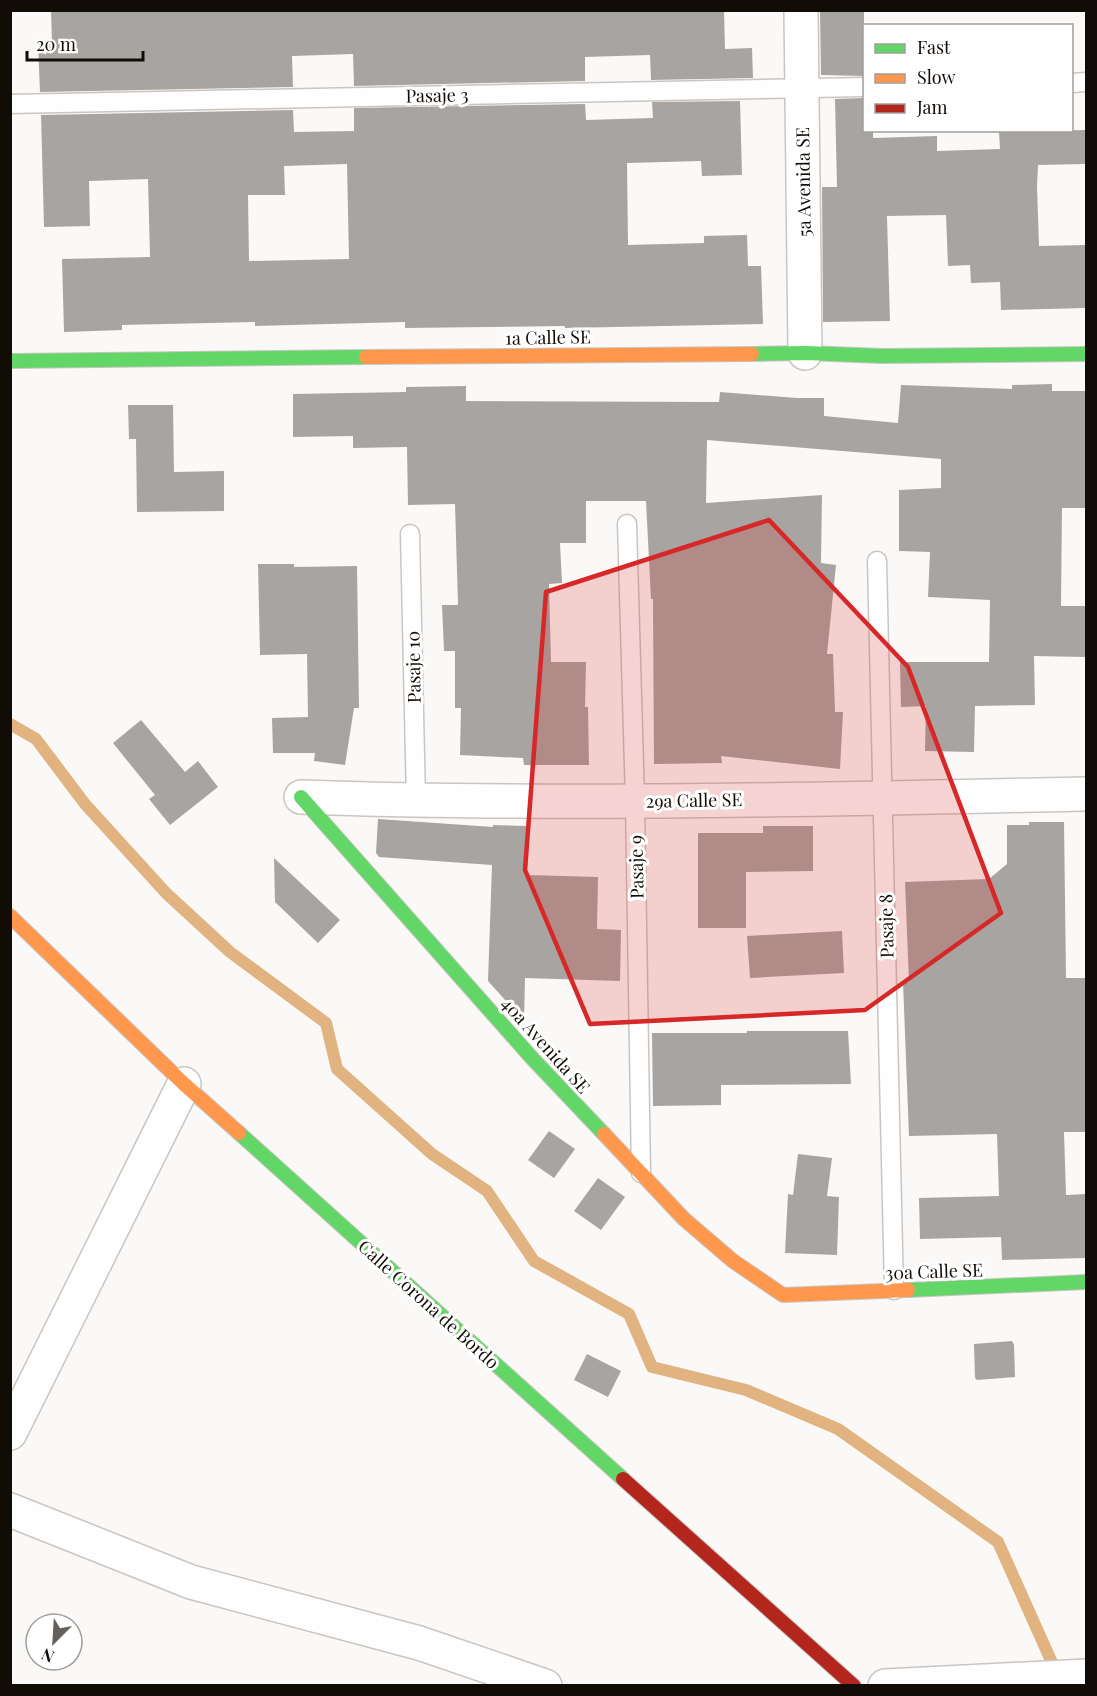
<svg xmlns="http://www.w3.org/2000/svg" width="1097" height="1696" font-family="'Playfair Display',serif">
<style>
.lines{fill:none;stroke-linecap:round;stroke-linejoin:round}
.stream{stroke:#e1b380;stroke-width:12}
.building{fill:#a8a4a1;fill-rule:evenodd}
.lane-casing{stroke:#cac5c1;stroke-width:21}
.street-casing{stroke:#cac5c1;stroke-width:36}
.fast-casing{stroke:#cac5c1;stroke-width:16}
.slow-casing{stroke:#cac5c1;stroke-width:16}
.jam-casing{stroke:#cac5c1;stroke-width:16}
.lane{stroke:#fefefe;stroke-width:18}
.street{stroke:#fefefe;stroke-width:33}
.fast{stroke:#63d668;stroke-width:14}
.slow{stroke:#ff974d;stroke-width:14}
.jam{stroke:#b3261e;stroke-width:14}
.marked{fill:#d62828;fill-opacity:0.2;stroke:#d62828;stroke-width:4.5;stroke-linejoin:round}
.labels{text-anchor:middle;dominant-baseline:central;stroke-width:6;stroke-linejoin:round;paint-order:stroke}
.street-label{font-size:18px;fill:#120c06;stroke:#fff}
</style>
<rect width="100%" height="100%" fill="#fbf9f7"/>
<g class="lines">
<!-- stream -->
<path class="stream" d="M 10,724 L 36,739 L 85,804 L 166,893 L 230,952 L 326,1023 L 337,1069 L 432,1154 L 487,1191 L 534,1261 L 629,1314 L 652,1367 L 746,1390 L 838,1429 L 998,1542 L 1058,1676"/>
</g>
<!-- building -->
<path class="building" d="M 51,10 L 724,10 L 725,49 L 752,48 L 753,78 L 651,80 L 650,55 L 585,57 L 585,81 L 354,86 L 353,54 L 292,56 L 293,87 L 40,92 L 38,44 L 52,44 Z
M 820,10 L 864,10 L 864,76 L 821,75 Z
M 864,98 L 864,130 L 873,130 L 873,138 L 937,136 L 937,151 L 1000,149 L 999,132 L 1086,130 L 1086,164 L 1038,165 L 1037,186 L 1039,246 L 1086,245 L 1086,308 L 1001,310 L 1000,282 L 971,283 L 970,265 L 948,266 L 946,215 L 887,216 L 890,321 L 823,322 L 822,187 L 837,187 L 835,99 Z
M 740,101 L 742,175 L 702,176 L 701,161 L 627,163 L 628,245 L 704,243 L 704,236 L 747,235 L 748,266 L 761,266 L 763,324 L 565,328 L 565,326 L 405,328 L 405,322 L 255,326 L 255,322 L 122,325 L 122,330 L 64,332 L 62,259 L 150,257 L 148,179 L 89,181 L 90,226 L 44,227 L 41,115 L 293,110 L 294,132 L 354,131 L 354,108 L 585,104 L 586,120 L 653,118 L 652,102 ZM 347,164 L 349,259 L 249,261 L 248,195 L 285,195 L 284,166 Z
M 1052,384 L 1052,391 L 1086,391 L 1086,508 L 1062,508 L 1061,606 L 1086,606 L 1086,657 L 1034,656 L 1035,705 L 975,706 L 974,752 L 925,751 L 926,706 L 901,707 L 900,662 L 989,662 L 990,600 L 928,597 L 930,552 L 899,551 L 899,490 L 941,488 L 941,459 L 707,440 L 706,503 L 822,495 L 821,563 L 836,565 L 827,654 L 833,654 L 835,712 L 843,712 L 840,769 L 721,756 L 722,763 L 654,764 L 653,599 L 651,599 L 646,501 L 586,501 L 586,543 L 560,543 L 562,583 L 549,584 L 551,662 L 586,662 L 585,707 L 588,707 L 589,765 L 524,765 L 523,758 L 460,755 L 461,708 L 455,708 L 455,651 L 444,651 L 442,605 L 458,605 L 455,504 L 408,505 L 407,447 L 353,448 L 353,436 L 293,437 L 293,394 L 406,392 L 406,387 L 466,386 L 466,401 L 719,402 L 720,392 L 797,398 L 824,398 L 824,416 L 898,423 L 901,385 L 1012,389 L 1012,385 Z
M 128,405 L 173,405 L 174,472 L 224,471 L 224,511 L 137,512 L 136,439 L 129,439 Z
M 258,564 L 294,564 L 294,567 L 357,566 L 359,708 L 354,708 L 345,765 L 314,761 L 315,753 L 273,753 L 272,718 L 308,717 L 307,654 L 260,655 Z
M 141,720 L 185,772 L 198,761 L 218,787 L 170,825 L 149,799 L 155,795 L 113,743 Z
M 378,819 L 493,827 L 493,825 L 528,826 L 527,875 L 598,877 L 597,929 L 621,930 L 620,981 L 525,978 L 524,1021 L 488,981 L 492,865 L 379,857 L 376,853 Z
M 1029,822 L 1064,822 L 1066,978 L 1086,978 L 1086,1132 L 1064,1132 L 1066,1195 L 1086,1194 L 1086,1258 L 1002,1260 L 1001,1237 L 920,1239 L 919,1198 L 999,1196 L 997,1134 L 909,1136 L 903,982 L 909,982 L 905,882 L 989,879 L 1007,864 L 1007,825 L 1029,825 Z
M 763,826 L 813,826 L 813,871 L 746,872 L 746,928 L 698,928 L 698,833 L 763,833 Z
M 274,858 L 340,920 L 318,943 L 275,902 Z
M 842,931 L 844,973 L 750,978 L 747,936 Z
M 747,1031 L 848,1031 L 851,1084 L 721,1085 L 721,1105 L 653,1106 L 652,1033 L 747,1033 Z
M 549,1131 L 575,1149 L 554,1178 L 528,1160 Z
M 798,1154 L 832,1158 L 827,1196 L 839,1197 L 837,1255 L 785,1253 L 788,1194 L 793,1195 Z
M 598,1178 L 625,1197 L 601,1230 L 574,1211 Z
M 1012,1341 L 1014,1345 L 1015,1377 L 977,1380 L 975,1378 L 974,1344 Z
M 587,1354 L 621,1371 L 608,1397 L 574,1380 Z"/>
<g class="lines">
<defs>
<path id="lane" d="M 1072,83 L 1086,82
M 10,104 L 864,87
M 627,524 L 635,801 L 641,1173
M 410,534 L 416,801
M 877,561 L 894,1290"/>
<path id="street" d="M 801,10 L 805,353
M 301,797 C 563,806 825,799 1086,794
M 10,1433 L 184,1084
M 10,1510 L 191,1582 L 419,1643 L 545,1686
M 885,1686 L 1086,1676"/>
<path id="fast" d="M 752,354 L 805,353 L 883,356 L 1086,354
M 10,361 L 366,357
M 301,797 L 531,1057 L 604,1134
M 239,1133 L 623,1479
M 908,1290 L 1086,1282"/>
<path id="slow" d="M 366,357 L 752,354
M 10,916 L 184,1084 L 239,1133
M 604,1134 L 684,1219 L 733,1261 L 783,1295 L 908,1290"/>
<path id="jam" d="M 623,1479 L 854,1686"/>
</defs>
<!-- lane casing -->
<use href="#lane" class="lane-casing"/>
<!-- street casing -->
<use href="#street" class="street-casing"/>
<!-- fast casing -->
<use href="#fast" class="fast-casing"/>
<!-- slow casing -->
<use href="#slow" class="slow-casing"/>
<!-- jam casing -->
<use href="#jam" class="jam-casing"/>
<!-- lane -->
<use href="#lane" class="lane"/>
<!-- street -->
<use href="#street" class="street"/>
<!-- fast -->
<use href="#fast" class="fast"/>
<!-- slow -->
<use href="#slow" class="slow"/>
<!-- jam -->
<use href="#jam" class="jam"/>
</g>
<!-- marked area -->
<path class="marked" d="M 769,520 L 908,667 L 1001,913 L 865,1010 L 590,1024 L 525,870 L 546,592 Z"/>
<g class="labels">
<!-- street labels -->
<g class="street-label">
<text transform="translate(437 95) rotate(-1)">Pasaje 3</text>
<text transform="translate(803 182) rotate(-91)">5a Avenida SE</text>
<text transform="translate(548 337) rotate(-1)">1a Calle SE</text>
<text transform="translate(413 667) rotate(-91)">Pasaje 10</text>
<text transform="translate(694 800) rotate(-1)">29a Calle SE</text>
<text transform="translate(636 867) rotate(-91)">Pasaje 9</text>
<text transform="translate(886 926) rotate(-91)">Pasaje 8</text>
<text transform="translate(546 1045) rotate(48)">40a Avenida SE</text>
<text transform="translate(934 1271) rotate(-2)">30a Calle SE</text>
<text transform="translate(429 1304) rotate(42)">Calle Corona de Bordo</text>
</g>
</g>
<!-- border -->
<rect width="1097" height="1696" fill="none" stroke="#120c06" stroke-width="24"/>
<!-- legend -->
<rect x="863" y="24" width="210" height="108" fill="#ffffff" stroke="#a09e9b" stroke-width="1.5"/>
<rect x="875" y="44" width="30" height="9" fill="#63d668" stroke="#a09e9b" stroke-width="1.5"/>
<text x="917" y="54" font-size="18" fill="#120c06">Fast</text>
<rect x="875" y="74" width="30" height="9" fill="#ff974d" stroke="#a09e9b" stroke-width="1.5"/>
<text x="917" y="84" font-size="18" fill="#120c06">Slow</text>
<rect x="875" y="104" width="30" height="9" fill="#b3261e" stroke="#a09e9b" stroke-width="1.5"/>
<text x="917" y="114" font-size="18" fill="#120c06">Jam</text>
<!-- north arrow -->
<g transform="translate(54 1642) rotate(204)"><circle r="28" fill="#ffffff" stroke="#a09e9b" stroke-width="1.5"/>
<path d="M0-4.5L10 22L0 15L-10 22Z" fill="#645f5a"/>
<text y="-9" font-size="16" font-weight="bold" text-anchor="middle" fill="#120c06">N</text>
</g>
<!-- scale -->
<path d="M27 51v9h116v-9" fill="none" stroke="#120c06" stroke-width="3"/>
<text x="36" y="51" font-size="18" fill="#120c06" stroke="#ffffff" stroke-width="4.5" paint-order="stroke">20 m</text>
</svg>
